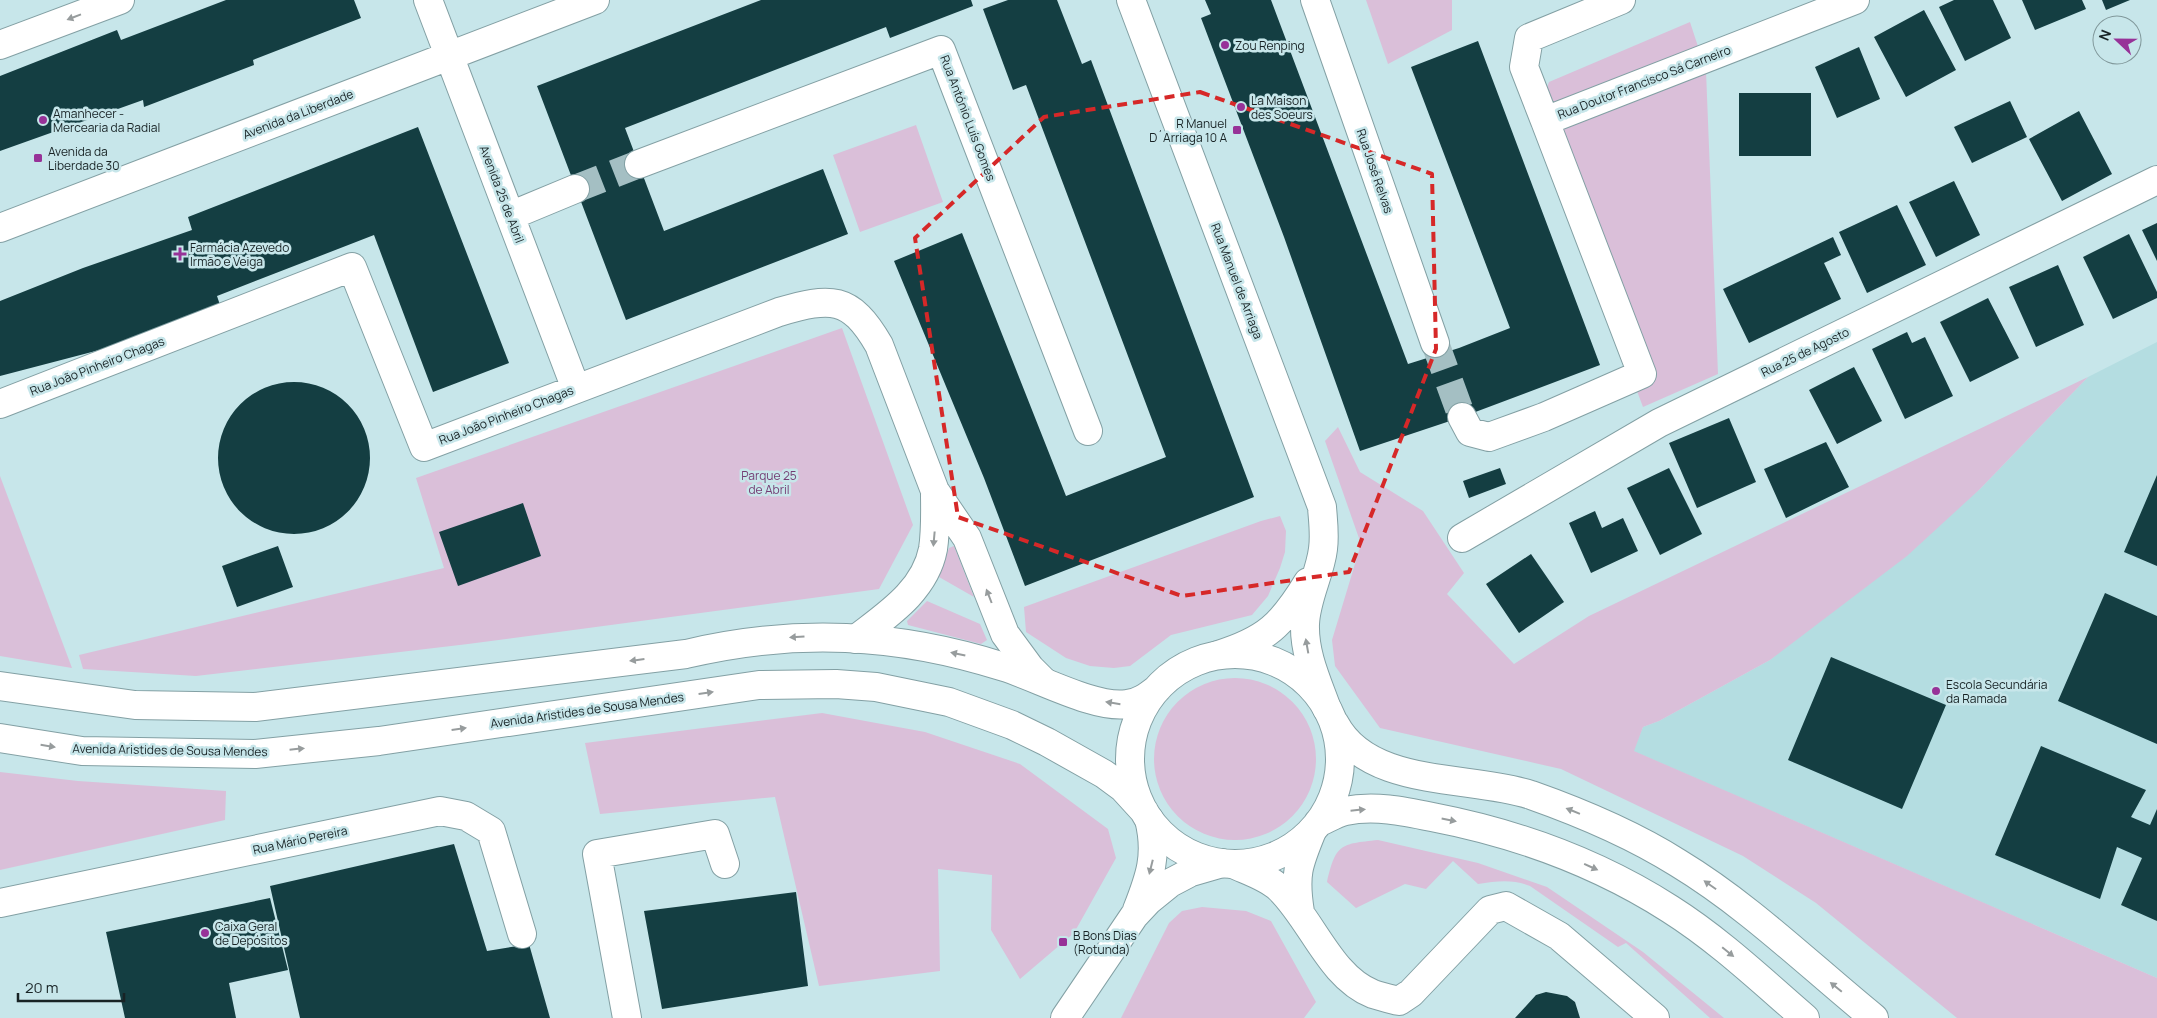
<svg xmlns="http://www.w3.org/2000/svg" width="2157" height="1018" font-family="Manrope,sans-serif">
<style>
.built{fill:#b4dde1}
.green{fill:#dabfd9}
.building{fill:#143e42}
.lines{fill:none;stroke-linecap:round;stroke-linejoin:round}
.minor-tunnel{stroke:#a4bfc3;stroke-width:28;stroke-dasharray:28 14;stroke-linecap:butt}
.minor-casing{stroke:#83a0a4;stroke-width:30}
.major-casing{stroke:#83a0a4;stroke-width:30}
.minor{stroke:#fff;stroke-width:28}
.major{stroke:#fff;stroke-width:28}
.oneway{fill:#979c9d}
.marked{fill:none;stroke:#d62828;stroke-width:4;stroke-dasharray:10 6;stroke-linejoin:round}
.poi-dot{fill:#973298;stroke:#c7e6ea;stroke-width:2}
.labels{text-anchor:middle;dominant-baseline:central;stroke-width:5;stroke-linejoin:round;paint-order:stroke}
.poi-label{font-size:12px;fill:#182325;stroke:#c7e6ea;text-anchor:start}
.street-label{font-size:12px;fill:#182325;stroke:#c7e6ea}
.park-label{font-size:12px;fill:#733d73;stroke:#c7e6ea}
</style>
<rect width="100%" height="100%" fill="#c7e6ea"/>
<!-- built -->
<path class="built" d="M 2157,342 L 2157,978 L 1633,751 L 1643,727 L 1659,721 L 1770,660 L 1980,489 L 2088,377 Z"/>
<!-- green -->
<path class="green" d="M 1366,0 L 1452,0 L 1452,30 L 1388,64 Z
M 1690,22 L 1706,71 L 1718,374 L 1643,407 L 1535,120 L 1549,82 Z
M 916,125 L 943,202 L 860,232 L 833,155 Z
M 842,328 L 913,525 L 879,589 L 468,644 L 196,676 L 83,669 L 79,655 L 444,568 L 416,478 Z
M 2088,377 L 1980,489 L 1907,556 L 1770,660 L 1659,721 L 1643,727 L 1634,751 L 2157,978 L 2157,1018 L 1957,1018 L 1816,903 L 1743,856 L 1561,769 L 1380,728 L 1335,666 L 1332,640 L 1361,544 L 1325,441 L 1338,427 L 1360,472 L 1423,511 L 1464,573 L 1447,594 L 1514,664 L 1589,616 Z
M 0,476 L 72,668 L 0,656 Z
M 1280,516 L 1286,531 L 1285,552 L 1280,568 L 1268,596 L 1252,615 L 1171,635 L 1130,666 L 1114,668 L 1090,666 L 1066,658 L 1026,632 L 1024,607 L 1261,521 Z
M 954,546 L 974,597 L 939,577 L 949,548 Z
M 927,601 L 980,624 L 987,640 L 981,644 L 908,625 L 907,621 Z
M1154 759a81 81 0 1 1 162 0a81 81 0 1 1-162 0Z
M 822,713 L 925,732 L 1020,764 L 1108,829 L 1116,858 L 1074,933 L 1020,979 L 991,930 L 992,875 L 938,869 L 940,971 L 819,986 L 775,797 L 600,814 L 585,743 Z
M 0,772 L 78,781 L 226,791 L 225,820 L 0,870 Z
M 1378,840 L 1478,863 L 1547,887 L 1643,952 L 1724,1018 L 1710,1018 L 1626,943 L 1618,947 L 1530,886 C 1513,879 1497,881 1478,884 L 1453,861 L 1426,889 L 1405,884 L 1356,908 L 1327,882 C 1336,844 1340,844 1378,840 Z
M 1202,907 L 1246,911 L 1271,921 L 1316,1002 L 1304,1018 L 1121,1018 L 1169,923 L 1182,911 Z"/>
<!-- building -->
<path class="building" d="M 226,0 L 354,0 L 361,18 L 253,60 L 254,65 L 144,107 L 143,100 L 0,151 L 0,76 L 117,30 L 121,40 Z
M 761,0 L 971,0 L 973,6 L 890,38 L 886,27 L 625,128 L 664,231 L 823,169 L 848,234 L 626,320 L 537,86 Z
M 1008,0 L 1057,0 L 1082,64 L 1091,60 L 1254,497 L 1025,586 L 984,478 L 894,261 L 962,233 L 1066,496 L 1166,457 L 1026,85 L 1013,90 L 983,9 Z
M 1205,0 L 1271,0 L 1408,364 L 1459,348 L 1510,328 L 1411,67 L 1478,41 L 1600,365 L 1462,417 L 1360,451 L 1284,237 L 1201,18 L 1211,14 Z
M 1954,0 L 1993,0 L 2011,38 L 1965,61 L 1939,7 Z
M 2022,0 L 2082,0 L 2086,9 L 2035,30 Z
M 2102,0 L 2130,0 L 2106,10 Z
M 1924,10 L 1956,70 L 1906,97 L 1874,37 Z
M 1859,47 L 1880,99 L 1837,118 L 1815,67 Z
M 1739,93 L 1811,93 L 1811,156 L 1739,156 Z
M 2010,101 L 2027,137 L 1972,163 L 1954,127 Z
M 2079,111 L 2112,174 L 2062,201 L 2029,139 Z
M 418,127 L 509,363 L 433,392 L 374,235 L 217,296 L 221,308 L 111,347 L 0,376 L 0,301 L 83,268 L 192,230 L 188,217 Z
M 1954,181 L 1980,235 L 1936,257 L 1909,202 Z
M 1897,205 L 1926,265 L 1867,293 L 1839,232 Z
M 2157,223 L 2157,261 L 2142,230 Z
M 2129,234 L 2157,292 L 2157,298 L 2113,319 L 2083,257 Z
M 1833,237 L 1841,255 L 1824,263 L 1841,299 L 1749,343 L 1723,289 Z
M 2058,265 L 2084,325 L 2036,347 L 2009,287 Z
M 1988,298 L 2019,358 L 1970,382 L 1940,322 Z
M 1907,332 L 1912,343 L 1925,337 L 1953,396 L 1905,419 L 1872,349 Z
M 1854,367 L 1882,421 L 1837,444 L 1809,390 Z
M218 458a76 76 0 1 1 152 0a76 76 0 1 1-152 0Z
M 1729,418 L 1756,482 L 1697,508 L 1669,443 Z
M 1826,442 L 1849,487 L 1786,518 L 1764,469 Z
M 1500,468 L 1506,484 L 1469,498 L 1463,481 Z
M 1669,468 L 1702,534 L 1660,555 L 1627,488 Z
M 2157,475 L 2157,566 L 2124,552 Z
M 523,503 L 541,556 L 458,586 L 439,532 Z
M 1595,511 L 1602,528 L 1623,518 L 1638,551 L 1591,573 L 1569,523 Z
M 278,546 L 293,587 L 237,607 L 222,566 Z
M 1531,554 L 1564,602 L 1519,633 L 1486,584 Z
M 2105,593 L 2157,616 L 2157,744 L 2058,701 Z
M 1831,657 L 1946,705 L 1902,809 L 1788,760 Z
M 2041,746 L 2146,790 L 2131,817 L 2150,825 L 2157,809 L 2157,921 L 2121,905 L 2142,858 L 2117,847 L 2100,899 L 1995,855 Z
M 454,844 L 487,951 L 529,944 L 550,1018 L 300,1018 L 270,886 Z
M 796,892 L 808,986 L 662,1009 L 644,911 Z
M 270,898 L 288,970 L 229,983 L 236,1018 L 125,1018 L 106,932 Z
M 1546,992 L 1567,996 L 1575,1002 L 1580,1018 L 1515,1018 L 1536,995 Z"/>
<g class="lines">
<!-- minor-tunnel -->
<path class="minor-tunnel" d="M 575,189 L 639,164
M 1435,343 L 1462,417"/>
<defs>
<path id="minor" d="M 428,0 L 576,389
M 1131,0 L 1322,507 C 1323,521 1325,535 1323,549 C 1320,574 1306,598 1305,624 C 1304,654 1317,681 1327,709
M 1315,0 L 1435,343
M 0,45 L 120,0
M 1545,121 L 1524,67 L 1529,38 L 1621,0
M 639,164 L 941,50 L 1088,431
M 510,216 L 575,189
M 0,228 L 595,0
M 0,404 L 352,267 L 424,447 L 779,312 C 831,297 850,295 879,345 L 935,491 L 967,538 L 1005,634 L 1030,668 L 1043,681
M 1462,417 L 1470,432 L 1489,437 L 1544,417 L 1642,374 L 1545,121 L 1855,0
M 1462,538 L 1659,423 L 2157,180
M 856,639 C 887,615 925,591 933,549 C 936,530 935,510 935,491
M 1218,655 C 1266,640 1282,625 1308,582
M 1233,864 C 1248,871 1268,877 1280,889 C 1312,920 1330,977 1373,994 C 1382,997 1391,999 1399,1001 L 1411,993 L 1490,910 L 1506,906 L 1559,936 L 1655,1018
M 0,903 L 440,811 L 466,816 L 491,831 L 522,934
M 1137,910 C 1150,877 1158,855 1149,819
M 1300,912 C 1294,875 1298,865 1312,831
M 627,1018 L 597,854 L 715,834 L 725,864
M 1065,1018 L 1134,916 L 1149,900 L 1170,883 L 1191,872 L 1222,863"/>
<path id="major" d="M1130 759a105 105 0 1 1 210 0a105 105 0 1 1-210 0Z
M 0,686 L 135,705 L 255,707 L 686,654 C 796,628 897,633 1004,667 C 1037,677 1095,709 1127,704 C 1139,703 1148,696 1157,689
M 1335,724 C 1369,788 1469,775 1531,795 C 1582,813 1632,834 1678,863 C 1749,906 1810,966 1874,1018
M 0,738 L 82,751 L 255,754 L 379,741 L 759,685 L 836,684 L 876,687 L 949,702 L 1012,725 L 1047,742 L 1104,774 L 1123,788 L 1144,811
M 1318,823 C 1327,819 1336,813 1345,811 C 1374,805 1403,811 1432,817 C 1515,833 1598,863 1670,909 C 1719,940 1761,980 1805,1018"/>
</defs>
<!-- minor casing -->
<use href="#minor" class="minor-casing"/>
<!-- major casing -->
<use href="#major" class="major-casing"/>
<!-- minor -->
<use href="#minor" class="minor"/>
<!-- major -->
<use href="#major" class="major"/>
</g>
<!-- one-way arrows -->
<defs><path id="oneway-solid" d="M-6-.8H1V-3.2L6.5 0L1 3.2V.8H-6Z" transform="scale(1.25)"/></defs>
<g class="oneway">
<use href="#oneway-solid" transform="translate(74 17) rotate(159)"/>
<use href="#oneway-solid" transform="translate(934 539) rotate(95)"/>
<use href="#oneway-solid" transform="translate(989 596) rotate(-111)"/>
<use href="#oneway-solid" transform="translate(797 637) rotate(176)"/>
<use href="#oneway-solid" transform="translate(1307 646) rotate(-100)"/>
<use href="#oneway-solid" transform="translate(958 654) rotate(-168)"/>
<use href="#oneway-solid" transform="translate(637 660) rotate(173)"/>
<use href="#oneway-solid" transform="translate(706 693) rotate(-8)"/>
<use href="#oneway-solid" transform="translate(1113 703) rotate(-171)"/>
<use href="#oneway-solid" transform="translate(459 729) rotate(-8)"/>
<use href="#oneway-solid" transform="translate(48 746) rotate(9)"/>
<use href="#oneway-solid" transform="translate(297 749) rotate(-6)"/>
<use href="#oneway-solid" transform="translate(1358 810) rotate(-6)"/>
<use href="#oneway-solid" transform="translate(1573 811) rotate(-158)"/>
<use href="#oneway-solid" transform="translate(1449 820) rotate(11)"/>
<use href="#oneway-solid" transform="translate(1151 867) rotate(104)"/>
<use href="#oneway-solid" transform="translate(1591 867) rotate(24)"/>
<use href="#oneway-solid" transform="translate(1710 885) rotate(-145)"/>
<use href="#oneway-solid" transform="translate(1728 952) rotate(39)"/>
<use href="#oneway-solid" transform="translate(1836 987) rotate(-141)"/>
</g>
<!-- marked area -->
<path class="marked" d="M 1200,92 L 1432,174 L 1436,349 L 1349,572 L 1182,596 L 958,517 L 915,238 L 1044,117 Z"/>
<!-- markers -->
<g class="poi-dot">
<circle cx="1225" cy="45" r="5"/>
<circle cx="1241" cy="107" r="5"/>
<circle cx="43" cy="120" r="5"/>
<rect x="1232" y="125" width="10" height="10" rx="2.5"/>
<rect x="33" y="153" width="10" height="10" rx="2.5"/>
<path d="M177.5 246.5h5v5h5v5h-5v5h-5v-5h-5v-5h5z"/>
<circle cx="1936" cy="691" r="5"/>
<circle cx="205" cy="933" r="5"/>
<rect x="1058" y="937" width="10" height="10" rx="2.5"/>
</g>
<g class="labels">
<!-- poi labels -->
<g class="poi-label">
<text x="1235" y="45">Zou Renping</text>
<text x="1251" y="100">La Maison<tspan x="1251" dy="14">des Soeurs</tspan></text>
<text x="53" y="113">Amanhecer -<tspan x="53" dy="14">Mercearia da Radial</tspan></text>
<text x="1227" y="123" text-anchor="end">R Manuel<tspan x="1227" dy="14">D´Arriaga 10 A</tspan></text>
<text x="48" y="151">Avenida da<tspan x="48" dy="14">Liberdade 30</tspan></text>
<text x="190" y="247">Farmácia Azevedo<tspan x="190" dy="14">Irmão e Veiga</tspan></text>
<text x="1946" y="684">Escola Secundária<tspan x="1946" dy="14">da Ramada</tspan></text>
<text x="215" y="926">Caixa Geral<tspan x="215" dy="14">de Depósitos</tspan></text>
<text x="1073" y="935">B Bons Dias<tspan x="1073" dy="14">(Rotunda)</tspan></text>
</g>
<!-- street labels -->
<g class="street-label">
<text transform="translate(1644 82) rotate(-21)">Rua Doutor Francisco Sá Carneiro</text>
<text transform="translate(298 114) rotate(-21)">Avenida da Liberdade</text>
<text transform="translate(968 118) rotate(69)">Rua António Luís Gomes</text>
<text transform="translate(1375 171) rotate(71)">Rua José Relvas</text>
<text transform="translate(502 194) rotate(69)">Avenida 25 de Abril</text>
<text transform="translate(1237 281) rotate(69)">Rua Manuel de Arriaga</text>
<text transform="translate(1805 352) rotate(-26)">Rua 25 de Agosto</text>
<text transform="translate(97 366) rotate(-21)">Rua João Pinheiro Chagas</text>
<text transform="translate(506 415) rotate(-21)">Rua João Pinheiro Chagas</text>
<text transform="translate(587 710) rotate(-8)">Avenida Aristides de Sousa Mendes</text>
<text transform="translate(170 750) rotate(1)">Avenida Aristides de Sousa Mendes</text>
<text transform="translate(300 840) rotate(-12)">Rua Mário Pereira</text>
</g>
<!-- park labels -->
<g class="park-label">
<text x="769" y="475">Parque 25<tspan x="769" dy="14">de Abril</tspan></text>
</g>
</g>
<!-- north arrow -->
<g transform="translate(2117 40) rotate(292)"><circle r="24" fill="#c7e6ea" stroke="#81989b"/>
<path d="M0-4L9 19L0 12L-9 19Z" fill="#973298"/>
<text y="-8" font-size="14" font-weight="bold" text-anchor="middle" fill="#182325">N</text>
</g>
<!-- scale -->
<path d="M18 993v8h106v-8" fill="none" stroke="#182325" stroke-width="2.5"/>
<text x="25" y="993" font-size="15" fill="#182325" stroke="#c7e6ea" stroke-width="4" paint-order="stroke">20 m</text>
</svg>
